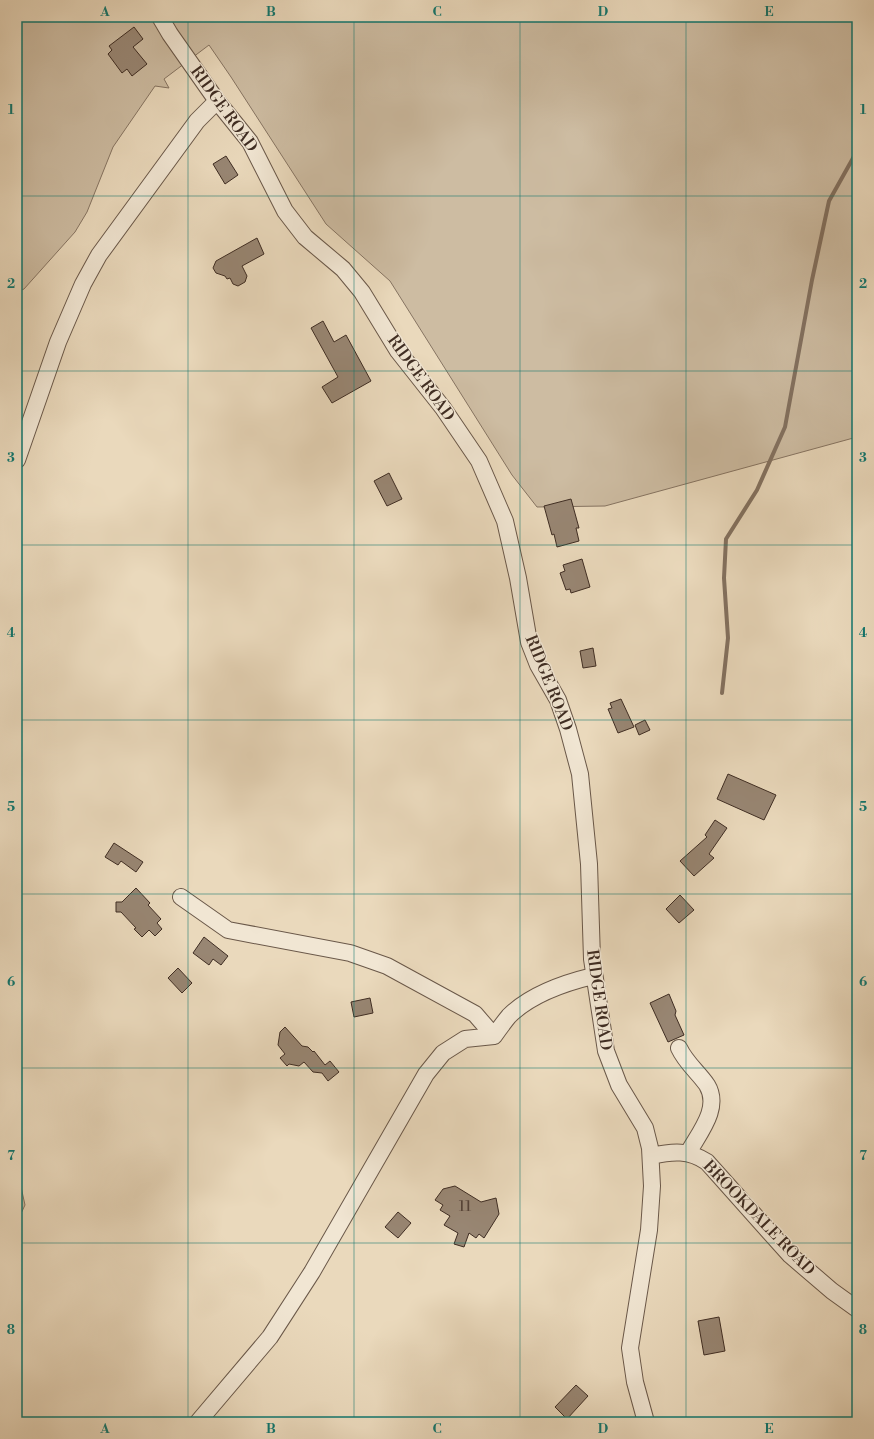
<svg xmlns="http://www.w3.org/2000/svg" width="874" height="1439" font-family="'Libre Bodoni',serif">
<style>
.green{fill:#cdbca2;stroke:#867462}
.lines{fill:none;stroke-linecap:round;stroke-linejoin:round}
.stream{stroke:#837160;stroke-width:4}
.building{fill:#988673;stroke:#3f2d23}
.minor-casing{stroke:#6a5849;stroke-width:18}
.minor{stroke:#f1e6d3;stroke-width:16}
.grid{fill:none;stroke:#0f766e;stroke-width:1;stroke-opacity:0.55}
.labels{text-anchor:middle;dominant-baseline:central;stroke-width:3;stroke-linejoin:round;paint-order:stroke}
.number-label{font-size:14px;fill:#554337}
.street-label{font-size:16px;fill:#3f2d23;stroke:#f1e6d3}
.neatline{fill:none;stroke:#0f766e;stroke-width:1.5}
.grid-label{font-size:13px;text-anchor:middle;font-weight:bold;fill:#0f766e}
</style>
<rect width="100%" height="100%" fill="#ead9bc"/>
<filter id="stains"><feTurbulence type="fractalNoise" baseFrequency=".005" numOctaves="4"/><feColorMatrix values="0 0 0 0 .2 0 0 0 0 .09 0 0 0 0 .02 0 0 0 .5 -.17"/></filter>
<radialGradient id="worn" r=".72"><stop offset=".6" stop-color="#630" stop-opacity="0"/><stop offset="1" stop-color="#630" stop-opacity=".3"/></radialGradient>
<!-- green -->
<path class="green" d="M 17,17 L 857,17 L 857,437 L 605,506 L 537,507 L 512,475 L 390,281 L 326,224 L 231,77 L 209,45 L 164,79 L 169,88 L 155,86 L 113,147 L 87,212 L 75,232 L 24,289 L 17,292 Z
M 17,1169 L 25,1205 L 17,1222 Z"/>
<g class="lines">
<!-- stream -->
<path class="stream" d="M 722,693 L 728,638 L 724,578 L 726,539 L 757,490 L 785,427 L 812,280 L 829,201 L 857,151"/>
</g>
<!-- building -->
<path class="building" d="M 134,27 L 143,39 L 133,47 L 147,64 L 132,76 L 127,69 L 122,73 L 108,54 L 112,50 L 109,46 Z
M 226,156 L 238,175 L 225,184 L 213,164 Z
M 257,238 L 264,254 L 242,266 L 247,276 L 245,282 L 238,286 L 233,284 L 230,278 L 227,279 L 225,276 L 216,273 L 213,268 L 216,261 Z
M 323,321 L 334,342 L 346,335 L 371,381 L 332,403 L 322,387 L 338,377 L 311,328 Z
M 389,473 L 402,499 L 387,506 L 374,481 Z
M 571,499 L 579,528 L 576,528 L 579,541 L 557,547 L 554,534 L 552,535 L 544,506 Z
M 582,559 L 590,587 L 571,593 L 570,589 L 566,590 L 560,573 L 565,571 L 563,565 Z
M 593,648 L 596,666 L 583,668 L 580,651 Z
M 621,699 L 634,727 L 618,733 L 608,709 L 612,708 L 610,703 Z
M 645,720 L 650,730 L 639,735 L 635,725 Z
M 728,774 L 776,795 L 764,820 L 717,799 Z
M 715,820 L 727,828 L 709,854 L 714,858 L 694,876 L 680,861 L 707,837 L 705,835 Z
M 114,843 L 143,862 L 136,872 L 121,861 L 118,865 L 105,857 Z
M 136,888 L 150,903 L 148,905 L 161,919 L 157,923 L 162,929 L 155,936 L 149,930 L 142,937 L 134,929 L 136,928 L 121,912 L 116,912 L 116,902 L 122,902 Z
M 680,895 L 694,910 L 679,923 L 666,909 Z
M 204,937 L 228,956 L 221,965 L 213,959 L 209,965 L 193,953 Z
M 178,968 L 192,983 L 182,993 L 168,978 Z
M 669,994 L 676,1011 L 675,1015 L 684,1035 L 668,1042 L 650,1003 Z
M 370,998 L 373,1013 L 354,1017 L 351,1002 Z
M 285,1027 L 302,1046 L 308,1047 L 313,1052 L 314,1051 L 325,1065 L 330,1061 L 339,1072 L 328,1081 L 322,1073 L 313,1072 L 304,1062 L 299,1066 L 289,1064 L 287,1066 L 280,1058 L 285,1054 L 278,1045 L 280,1032 Z
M 455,1186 L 481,1202 L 496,1198 L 499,1214 L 484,1238 L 479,1234 L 476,1238 L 469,1233 L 464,1247 L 454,1244 L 458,1233 L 444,1225 L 450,1216 L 440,1210 L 443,1205 L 435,1200 L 443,1189 Z
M 398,1212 L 411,1223 L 398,1238 L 385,1227 Z
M 719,1317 L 725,1351 L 704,1355 L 698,1321 Z
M 576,1385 L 588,1396 L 567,1419 L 555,1407 Z"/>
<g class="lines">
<defs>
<path id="minor" d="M 160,17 L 170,34 L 217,101 L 250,142 L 285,211 L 305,237 L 343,269 L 362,292 L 398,351 L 443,408 L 479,461 L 505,521 L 518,578 L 529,642 L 538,665 L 558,700 L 568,729 L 580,774 L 589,864 L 592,959 L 606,1051 L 619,1085 L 645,1128 L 650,1148 L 652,1186 L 649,1230 L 630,1348 L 635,1382 L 646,1422
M 17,460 L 58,342 L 83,284 L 99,255 L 197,121 L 217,101
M 181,897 L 228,930 L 350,953 L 387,966 L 475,1014 L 494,1036
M 494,1036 C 499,1029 504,1022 509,1016 C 531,994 564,983 593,976
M 679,1048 C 686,1063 698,1072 707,1085 C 721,1108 699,1133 688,1153
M 652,1156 C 673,1151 689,1150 707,1162 L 790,1255 L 832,1291 L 857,1309
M 198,1422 L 270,1337 L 312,1272 L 426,1074 L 443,1053 L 465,1039 L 494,1036"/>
</defs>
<!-- minor casing -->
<use href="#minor" class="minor-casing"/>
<!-- minor -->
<use href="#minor" class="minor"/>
</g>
<!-- grid -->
<path class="grid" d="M 188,17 L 188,1422M 354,17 L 354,1422M 520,17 L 520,1422M 686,17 L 686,1422M 17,196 L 857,196M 17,371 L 857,371M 17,545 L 857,545M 17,720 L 857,720M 17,894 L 857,894M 17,1068 L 857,1068M 17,1243 L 857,1243"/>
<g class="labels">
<!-- number labels -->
<g class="number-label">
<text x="465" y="1207">11</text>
</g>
<!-- street labels -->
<g class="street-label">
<text transform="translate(224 109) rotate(54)">RIDGE ROAD</text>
<text transform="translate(421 378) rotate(54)">RIDGE ROAD</text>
<text transform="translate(549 683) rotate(68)">RIDGE ROAD</text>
<text transform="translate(599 1000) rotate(82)">RIDGE ROAD</text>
<text transform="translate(759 1218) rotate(46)">BROOKDALE ROAD</text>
</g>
</g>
<!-- margin -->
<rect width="874" height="1439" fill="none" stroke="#ead9bc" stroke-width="44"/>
<rect x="22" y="22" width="830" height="1395" class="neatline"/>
<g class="grid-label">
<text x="105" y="16">A</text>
<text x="271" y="16">B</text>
<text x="437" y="16">C</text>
<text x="603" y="16">D</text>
<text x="769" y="16">E</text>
<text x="11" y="114">1</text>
<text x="863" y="114">1</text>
<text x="11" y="288">2</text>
<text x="863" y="288">2</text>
<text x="11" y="462">3</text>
<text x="863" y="462">3</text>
<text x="11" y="637">4</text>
<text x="863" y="637">4</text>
<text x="11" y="811">5</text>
<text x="863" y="811">5</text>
<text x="11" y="986">6</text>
<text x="863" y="986">6</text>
<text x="11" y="1160">7</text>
<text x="863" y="1160">7</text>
<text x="11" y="1334">8</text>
<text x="863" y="1334">8</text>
<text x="105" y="1433">A</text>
<text x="271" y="1433">B</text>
<text x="437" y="1433">C</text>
<text x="603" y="1433">D</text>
<text x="769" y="1433">E</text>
</g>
<rect width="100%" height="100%" filter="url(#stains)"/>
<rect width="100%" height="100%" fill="url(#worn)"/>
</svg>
